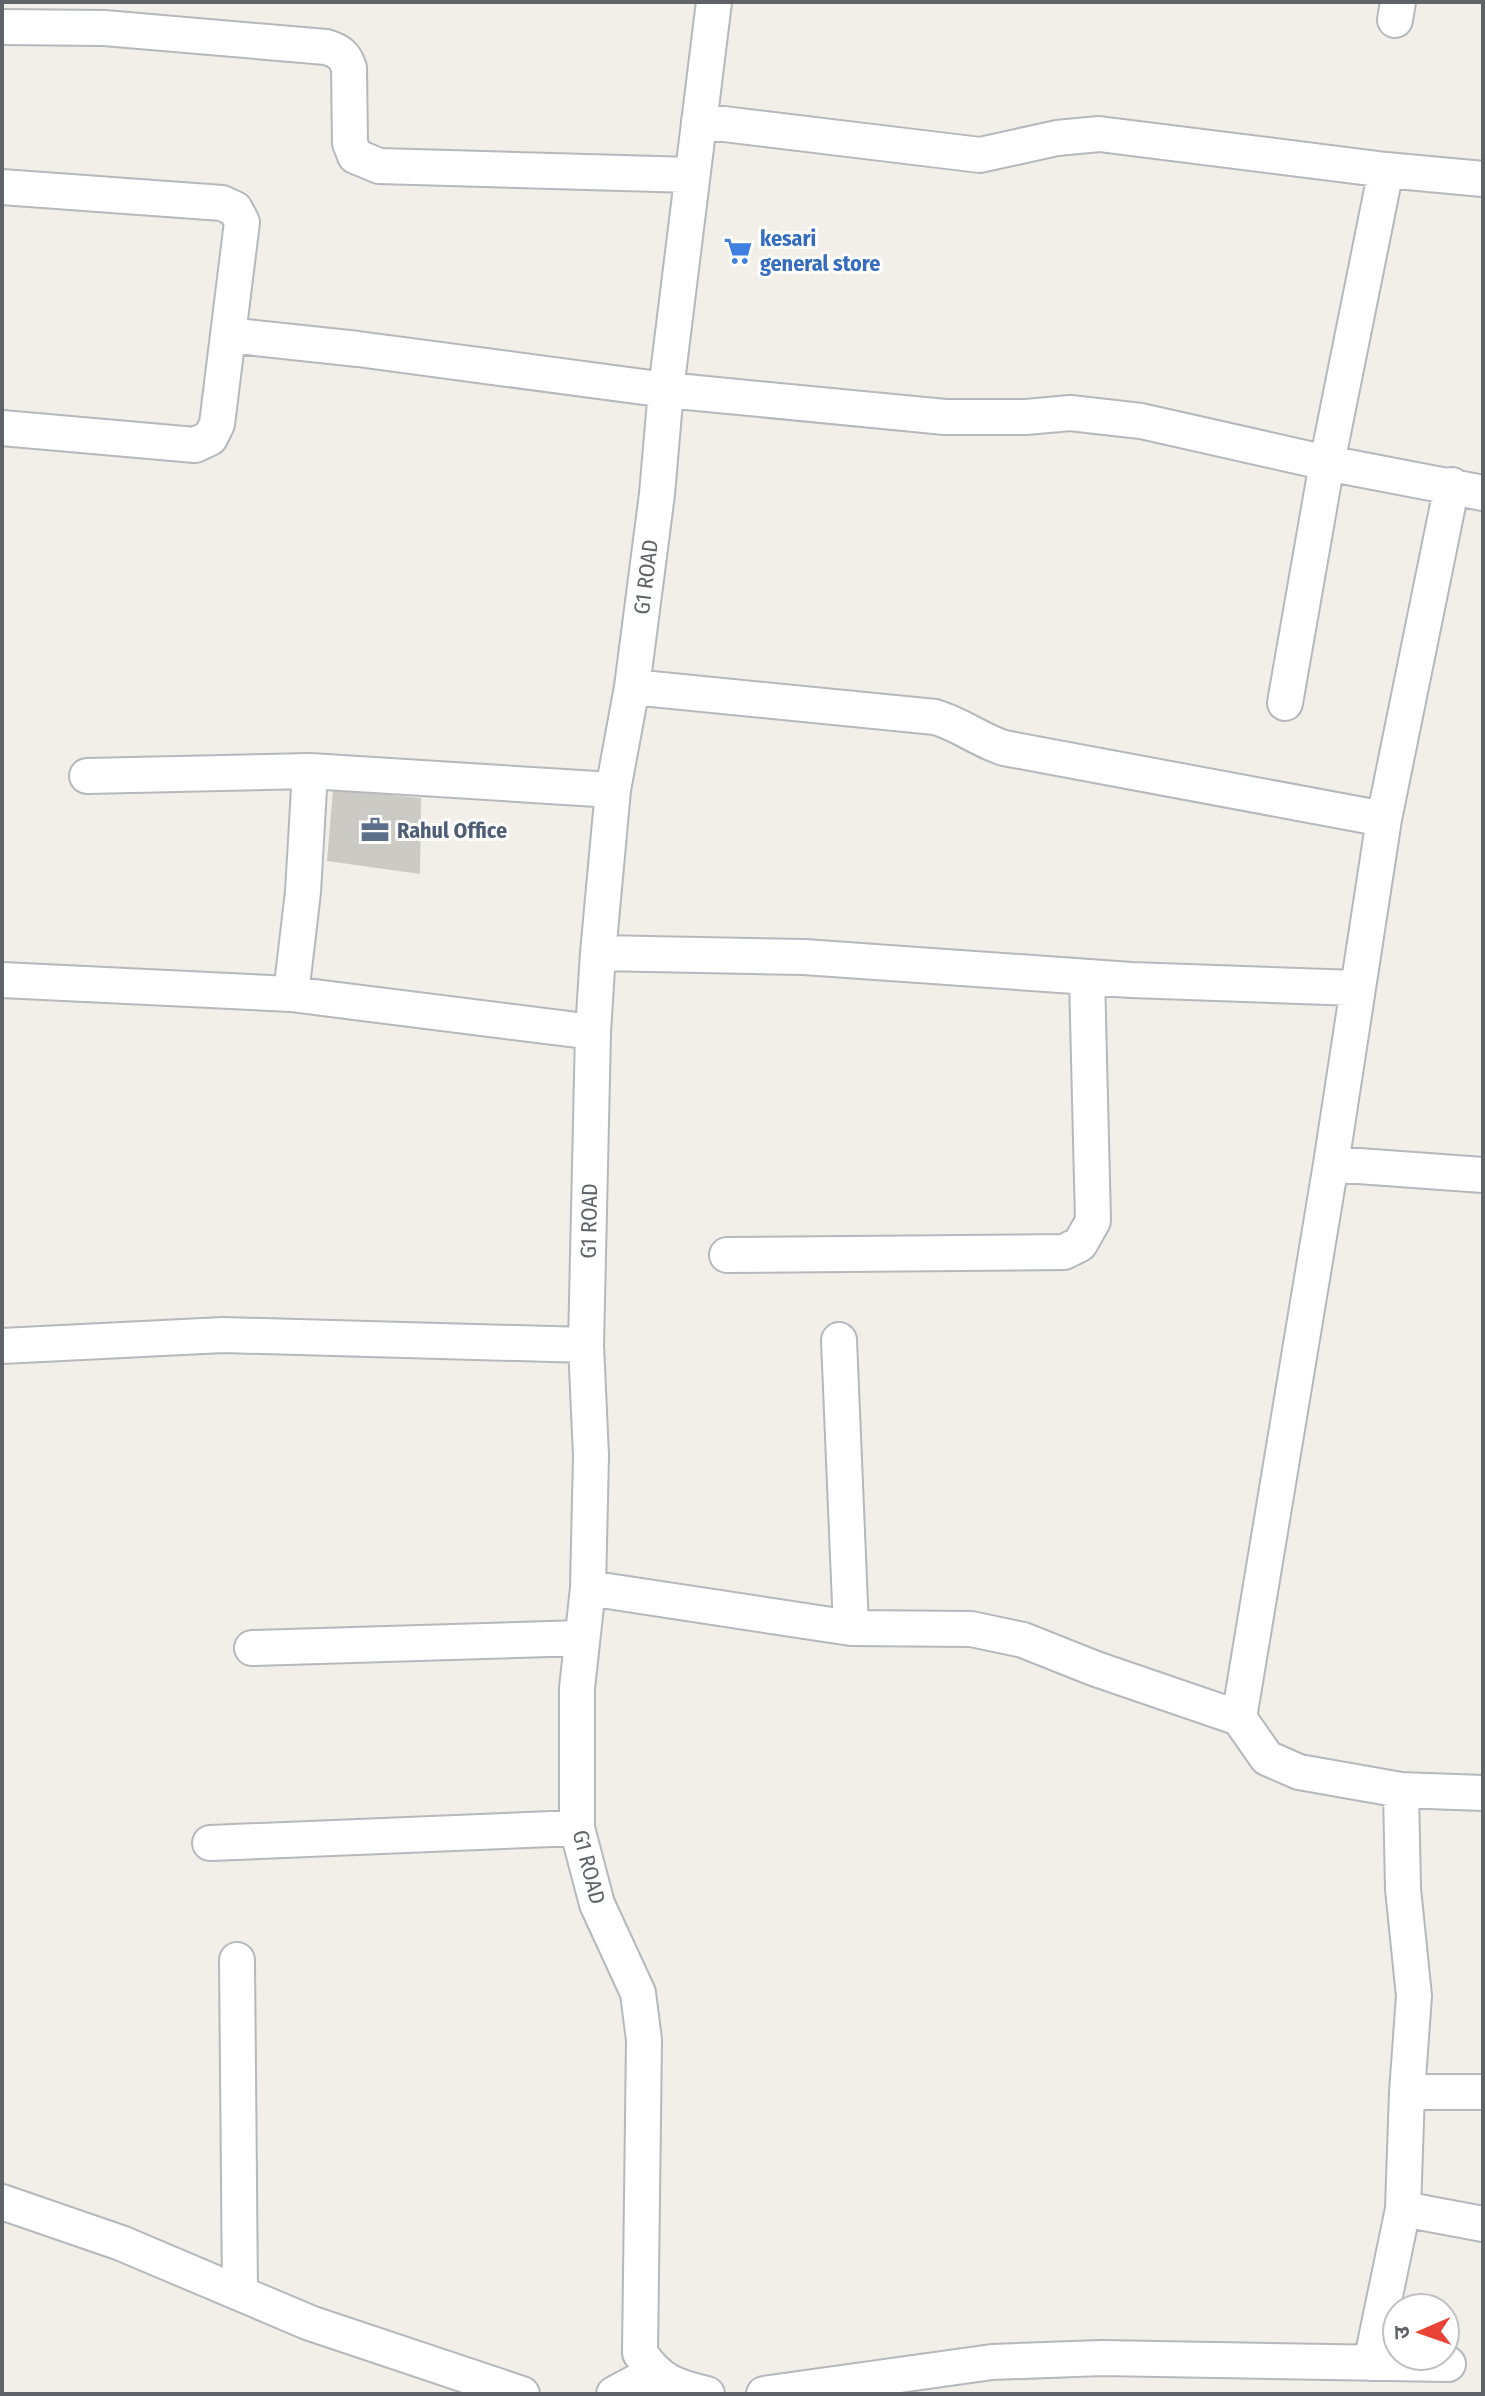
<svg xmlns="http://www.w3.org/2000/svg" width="1485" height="2396" font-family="'Fira Sans Condensed','Noto Sans Devanagari',sans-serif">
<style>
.building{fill:#cccac5}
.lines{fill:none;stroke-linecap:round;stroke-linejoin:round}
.minor-casing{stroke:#b5b8bc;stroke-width:38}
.minor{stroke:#fff;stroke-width:34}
.labels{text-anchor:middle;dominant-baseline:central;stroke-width:6;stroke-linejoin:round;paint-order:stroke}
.shop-label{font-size:22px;font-weight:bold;fill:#366cbe;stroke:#fff;text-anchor:start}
.street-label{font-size:22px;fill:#5f6368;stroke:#fff}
.service-label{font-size:22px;font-weight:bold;fill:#4e5e75;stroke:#fff;text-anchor:start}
</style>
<rect width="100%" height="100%" fill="#f1efe8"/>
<!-- building -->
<path class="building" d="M 333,789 L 421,798 L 420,874 L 327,861 Z"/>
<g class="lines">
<defs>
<path id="minor" d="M 1395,20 L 1398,2
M 2,27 L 104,28 L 326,47 C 339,51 345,55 349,68 L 350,143 L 355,156 L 379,166 L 692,175
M 699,121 L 980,155 L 1057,138 L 1099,134 L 1386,170 L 1483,179
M 2,187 L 222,203 L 235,209 L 242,222 L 217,424 L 210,438 L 195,445 L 2,428
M 228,335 L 358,349 L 666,390 L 945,417 L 1026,417 L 1070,413 L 1141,421 L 1327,463 L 1483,493
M 632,687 L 935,717 C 960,724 979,740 1004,748 L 1384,819
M 1285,703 L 1327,463 L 1386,170
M 87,776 L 310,771 L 613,790
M 598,953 L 804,957 L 1131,980 L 1357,988
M 2,980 L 291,994 L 593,1032
M 291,994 L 303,892 L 310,771
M 1331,1164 L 1483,1175
M 727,1255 L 1064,1252 L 1080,1244 L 1093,1221 L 1087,977
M 839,1340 L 851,1628
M 2,1346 L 223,1335 L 586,1345
M 588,1588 L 851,1628 L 971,1629 L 1023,1640 L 1096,1669 L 1239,1718 L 1267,1758 L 1299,1772 L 1401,1790 L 1483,1793
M 252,1648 L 582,1638
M 1239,1718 L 1331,1164 L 1384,819 L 1452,485
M 210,1843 L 577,1828
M 237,1960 L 240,2293
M 1407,2092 L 1483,2092
M 2,2202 L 121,2243 L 310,2323 L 522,2394
M 1403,2209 L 1483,2224
M 1371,2363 L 1403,2209 L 1407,2092 L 1414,1996 L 1403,1889 L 1401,1790
M 614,2394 L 653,2373
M 707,2394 C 675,2387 659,2381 640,2353 L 644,2040 L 638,1993 L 597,1904 L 577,1828 L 577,1688 L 588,1588 L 591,1456 L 586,1345 L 593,1032 L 598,953 L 613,790 L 632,687 L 657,494 L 666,390 L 714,2
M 764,2394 L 992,2362 L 1102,2358 L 1448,2364"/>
</defs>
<!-- minor casing -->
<use href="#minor" class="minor-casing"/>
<!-- minor -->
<use href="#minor" class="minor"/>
</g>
<!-- icons -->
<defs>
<symbol id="supermarket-bare" viewBox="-9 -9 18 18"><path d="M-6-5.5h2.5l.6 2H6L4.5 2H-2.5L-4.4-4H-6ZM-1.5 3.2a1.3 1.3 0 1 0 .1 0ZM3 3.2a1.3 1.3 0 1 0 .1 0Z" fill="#3f7fe0" stroke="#fff" stroke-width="2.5" paint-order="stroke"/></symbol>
<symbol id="office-bare" viewBox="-9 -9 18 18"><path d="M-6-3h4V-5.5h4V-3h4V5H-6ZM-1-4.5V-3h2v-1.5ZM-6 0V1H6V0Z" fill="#5c6f8a" stroke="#fff" stroke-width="2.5" paint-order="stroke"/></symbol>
</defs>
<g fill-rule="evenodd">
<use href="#supermarket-bare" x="718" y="231" width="40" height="40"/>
<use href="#office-bare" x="355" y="810" width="40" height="40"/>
</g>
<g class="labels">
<!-- shop labels -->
<g class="shop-label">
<text x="760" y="238">kesari<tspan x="760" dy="25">general store</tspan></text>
</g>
<!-- street labels -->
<g class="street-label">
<text transform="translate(646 577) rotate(-83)">G1 ROAD</text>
<text transform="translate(589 1221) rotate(-89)">G1 ROAD</text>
<text transform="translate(589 1867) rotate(76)">G1 ROAD</text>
</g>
<!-- service labels -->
<g class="service-label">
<text x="397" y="830">Rahul Office</text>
</g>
</g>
<!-- border -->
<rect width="1485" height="2396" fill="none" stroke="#5f6368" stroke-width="8"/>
<!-- north arrow -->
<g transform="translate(1421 2332) rotate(268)"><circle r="38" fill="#ffffff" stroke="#bfc1c3" stroke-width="2"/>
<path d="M0-6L14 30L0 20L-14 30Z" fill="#ea4335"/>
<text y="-12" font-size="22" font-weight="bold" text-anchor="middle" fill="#5f6368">उ</text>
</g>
</svg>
